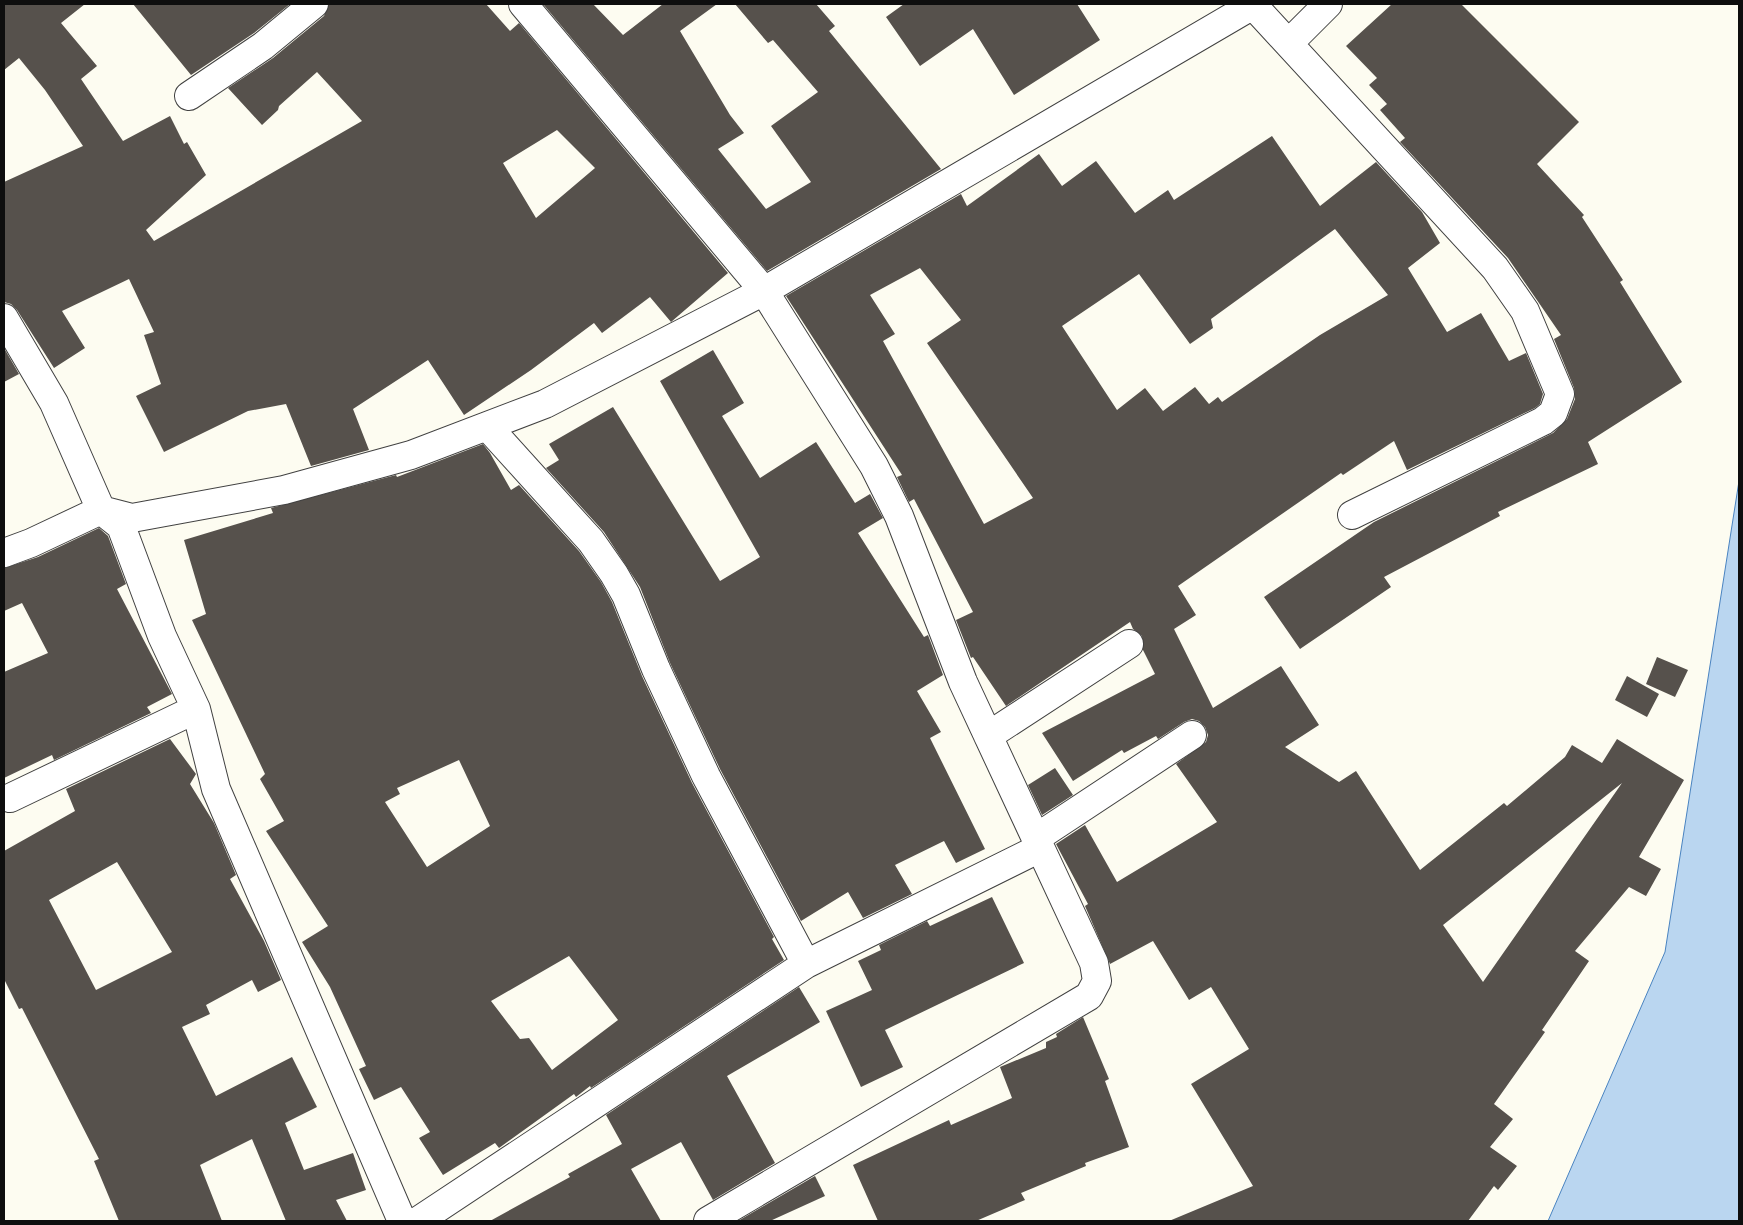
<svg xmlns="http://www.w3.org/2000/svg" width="1743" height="1225" font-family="Bitter,serif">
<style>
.water{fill:#bad6f0;stroke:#4983c0}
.building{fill:#56514c;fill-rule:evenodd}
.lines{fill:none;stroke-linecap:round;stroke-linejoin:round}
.minor-casing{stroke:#414141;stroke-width:30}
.minor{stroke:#fff;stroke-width:28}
</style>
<rect width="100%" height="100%" fill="#fdfcf1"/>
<!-- water -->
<path class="water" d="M 1739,481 L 1739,1221 L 1548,1221 L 1665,952 Z"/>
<!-- building -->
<path class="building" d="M 4,4 L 85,4 L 61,23 L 97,66 L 81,79 L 123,141 L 170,116 L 184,144 L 187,142 L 206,175 L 146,230 L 154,241 L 362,121 L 317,72 L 279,106 L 278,110 L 262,125 L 228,88 L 273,58 L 324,16 L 329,4 L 486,4 L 510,31 L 519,23 L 728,273 L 671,322 L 650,297 L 602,333 L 594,323 L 531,370 L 464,415 L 428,360 L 353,409 L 369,450 L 311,466 L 286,404 L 248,411 L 164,452 L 136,396 L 161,384 L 144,335 L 154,332 L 129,279 L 62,311 L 85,348 L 54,368 L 17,310 L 11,304 L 4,302 L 4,182 L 83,146 L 45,90 L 19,58 L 4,70 ZM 557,130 L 595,168 L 536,218 L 503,163 Z
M 133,4 L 290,4 L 254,33 L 191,75 Z
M 543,4 L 593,4 L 623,35 L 663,4 L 717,4 L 680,31 L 730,115 L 744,133 L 718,149 L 766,209 L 811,182 L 771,126 L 818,92 L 773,40 L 768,43 L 735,4 L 816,4 L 835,26 L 829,31 L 941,169 L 767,271 Z
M 904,4 L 1077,4 L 1100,40 L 1014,95 L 973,29 L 920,66 L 886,17 Z
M 1392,4 L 1461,4 L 1579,122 L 1537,164 L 1584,215 L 1582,217 L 1623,280 L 1620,282 L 1682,382 L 1588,442 L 1598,464 L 1498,512 L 1500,516 L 1384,577 L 1391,587 L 1300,649 L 1264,597 L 1374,522 L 1553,433 L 1567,419 L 1575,399 L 1574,388 L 1554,339 L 1561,335 L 1508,258 L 1400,142 L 1405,138 L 1380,110 L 1387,104 L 1369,85 L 1377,78 L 1346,46 Z
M 1272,136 L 1320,206 L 1376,162 L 1422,212 L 1440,243 L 1408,268 L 1447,332 L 1481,313 L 1509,361 L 1526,353 L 1543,394 L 1540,404 L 1535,408 L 1407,470 L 1394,441 L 1343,475 L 1341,473 L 1178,586 L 1196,615 L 1174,629 L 1213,708 L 1281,666 L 1319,725 L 1285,747 L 1339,782 L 1356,771 L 1420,870 L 1504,803 L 1507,806 L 1565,757 L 1572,745 L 1602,763 L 1617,739 L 1684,780 L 1639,857 L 1661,869 L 1646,896 L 1629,887 L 1575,951 L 1589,961 L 1542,1030 L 1545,1032 L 1494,1104 L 1513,1119 L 1490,1147 L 1517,1166 L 1498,1190 L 1494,1186 L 1468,1221 L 1169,1221 L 1253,1186 L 1191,1084 L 1249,1049 L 1211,987 L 1189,1000 L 1153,941 L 1110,964 L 1085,906 L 1088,904 L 1056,844 L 1085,825 L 1117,882 L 1217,822 L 1176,764 L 1206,742 L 1208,735 L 1205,727 L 1199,721 L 1192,719 L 1184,722 L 1158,739 L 1156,736 L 1124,753 L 1122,750 L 1073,781 L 1042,733 L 1155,674 L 1143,650 L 1142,636 L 1133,629 L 1130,622 L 1006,706 L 973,657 L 971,658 L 956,620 L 973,612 L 914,499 L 909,502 L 897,477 L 902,475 L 786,296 L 961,194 L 967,206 L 1039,154 L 1062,186 L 1096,161 L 1135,213 L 1168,190 L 1174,200 ZM 1335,229 L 1388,295 L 1320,335 L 1222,402 L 1218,397 L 1209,404 L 1195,387 L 1163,411 L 1145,388 L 1117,410 L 1062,326 L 1139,274 L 1190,344 L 1213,328 L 1211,319 ZM 920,268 L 961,320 L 927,343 L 1033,498 L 984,524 L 883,341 L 895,334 L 870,295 ZM 1622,783 L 1483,982 L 1443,925 Z
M 4,348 L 19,374 L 4,382 Z
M 713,350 L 744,403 L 722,416 L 760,478 L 816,442 L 855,503 L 870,494 L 883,518 L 858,533 L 924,637 L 928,635 L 943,675 L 917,691 L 941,732 L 930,738 L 985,849 L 956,863 L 944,841 L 895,865 L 912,894 L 863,918 L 848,892 L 801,921 L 720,769 L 670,663 L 640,587 L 604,532 L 546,468 L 559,460 L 549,444 L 613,407 L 720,581 L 760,557 L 660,381 Z
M 483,444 L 490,453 L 511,490 L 519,485 L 579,551 L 601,582 L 612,602 L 642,676 L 692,783 L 774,937 L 772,939 L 784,960 L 591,1088 L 590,1086 L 576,1097 L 574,1094 L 499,1148 L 495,1143 L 443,1175 L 419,1138 L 430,1132 L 401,1087 L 374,1100 L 359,1069 L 366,1066 L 330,987 L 302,942 L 328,926 L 266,831 L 284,821 L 260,779 L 265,774 L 192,620 L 206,614 L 184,540 L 273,513 L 271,508 L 396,475 L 397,477 ZM 459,760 L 490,826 L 427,867 L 385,802 L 400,794 L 397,788 ZM 569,956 L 618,1020 L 552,1070 L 529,1038 L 520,1039 L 491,1001 Z
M 99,528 L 108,536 L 126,584 L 117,589 L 172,694 L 147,707 L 151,713 L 54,760 L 52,755 L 4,778 L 4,672 L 48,653 L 22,603 L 4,611 L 4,568 L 38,557 Z
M 1657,657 L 1688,670 L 1675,697 L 1646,684 Z
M 1627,676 L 1659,694 L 1647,717 L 1615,700 Z
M 170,739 L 196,774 L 190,784 L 214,823 L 236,875 L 230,879 L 264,941 L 281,980 L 258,992 L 252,980 L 206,1005 L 210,1014 L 182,1027 L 216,1096 L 292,1057 L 317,1107 L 285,1123 L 304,1170 L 353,1153 L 366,1190 L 336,1200 L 347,1221 L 286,1221 L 252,1139 L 200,1165 L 222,1221 L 119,1221 L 94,1161 L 99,1159 L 22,1008 L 19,1009 L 4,979 L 4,851 L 75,811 L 66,789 ZM 117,862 L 172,952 L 96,990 L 49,900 Z
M 1055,768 L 1073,795 L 1042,815 L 1028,785 Z
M 992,897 L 1024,963 L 885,1030 L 903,1067 L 861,1087 L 826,1011 L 872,990 L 858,961 L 881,950 L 879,945 L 927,921 L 930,926 Z
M 799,987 L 820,1022 L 727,1076 L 775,1163 L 713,1200 L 681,1142 L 631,1169 L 661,1221 L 490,1221 L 570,1177 L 568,1174 L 622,1144 L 606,1115 Z
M 1083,1017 L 1109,1079 L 1105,1081 L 1129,1147 L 1085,1163 L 1086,1166 L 1021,1193 L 1025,1200 L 976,1221 L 878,1221 L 853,1165 L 949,1120 L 951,1125 L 1012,1098 L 1000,1067 L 1046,1048 L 1046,1042 L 1057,1037 L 1056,1034 Z
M 815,1176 L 825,1196 L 770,1221 L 738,1221 Z"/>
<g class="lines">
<defs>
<path id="minor" d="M 523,4 L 764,291 L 874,466 L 899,516 L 963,682 L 1094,963 L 1097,981 L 1089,996 L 708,1221
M 1252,4 L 1495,268 L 1525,311 L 1560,394 L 1553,413 L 1543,421 L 1352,515
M 1289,43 L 1328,4
M 189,96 L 263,46 L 314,4
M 4,318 L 54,403 L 101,510 L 121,526 L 162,636 L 196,709 L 216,789 L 402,1221
M 487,426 L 591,541 L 614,574 L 626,595 L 656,669 L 706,776 L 806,964
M 4,553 L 31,543 L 101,510 L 132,518 L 284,490 L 411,455 L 545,404 L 764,291 L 1253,5
M 988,736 L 1129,644
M 10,798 L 196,709
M 1036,838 L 1192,735
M 418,1221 L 806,964 L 1040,848"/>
</defs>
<!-- minor casing -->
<use href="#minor" class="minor-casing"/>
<!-- minor -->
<use href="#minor" class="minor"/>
</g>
<!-- border -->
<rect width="1743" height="1225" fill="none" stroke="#0e0e0e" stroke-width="10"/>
</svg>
